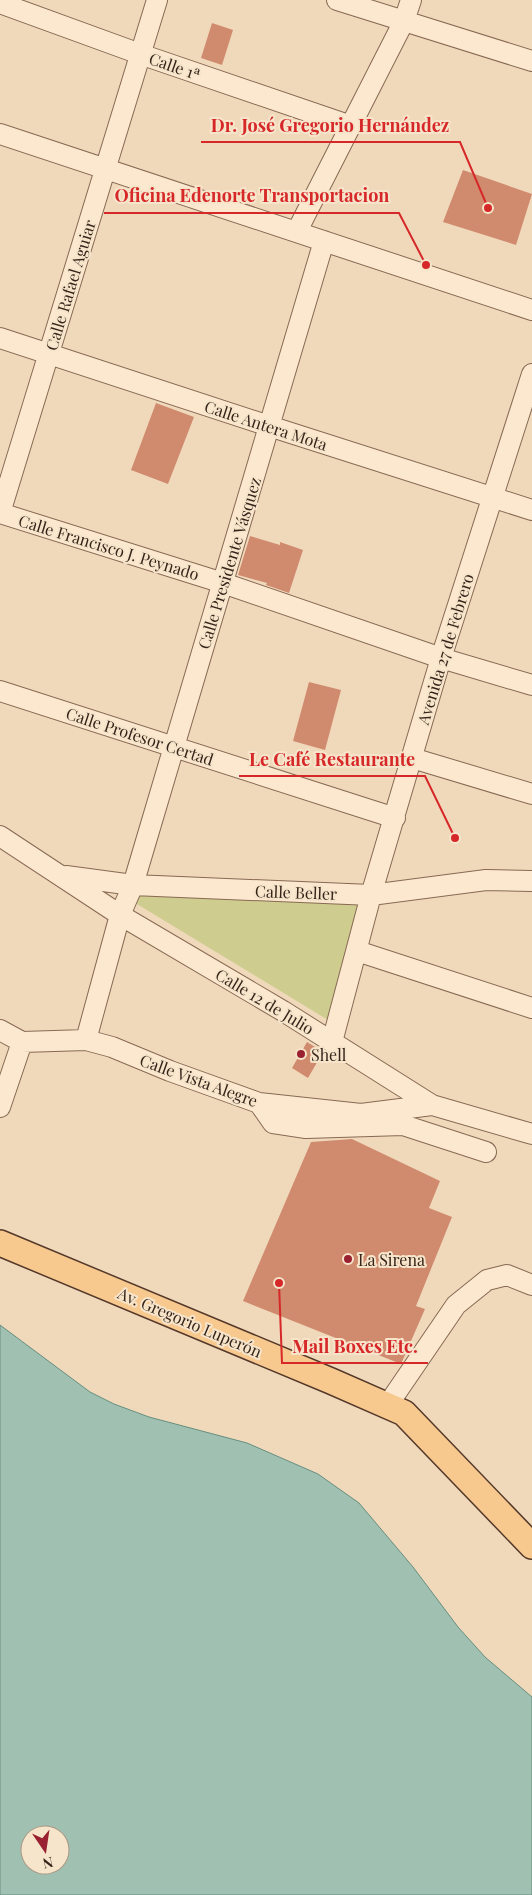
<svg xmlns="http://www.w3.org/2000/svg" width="532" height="1895" font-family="'Playfair Display',serif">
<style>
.green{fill:#cecd8f}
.water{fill:#a0c0b2;stroke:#678e7f;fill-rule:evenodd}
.building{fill:#d08b6f}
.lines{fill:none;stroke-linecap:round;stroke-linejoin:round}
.minor-casing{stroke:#886954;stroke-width:22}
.major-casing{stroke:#543829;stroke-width:28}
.minor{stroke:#fbe8ce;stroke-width:20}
.major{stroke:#f7c98f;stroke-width:25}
.poi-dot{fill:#992131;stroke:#f7e5cb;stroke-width:2}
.labels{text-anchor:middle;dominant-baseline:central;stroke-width:4;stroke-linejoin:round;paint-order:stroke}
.street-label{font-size:16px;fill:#36241a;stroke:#f7e5cb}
.poi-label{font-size:16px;fill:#36241a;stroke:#f7e5cb;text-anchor:start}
.leader{fill:none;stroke:#d62828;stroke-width:2}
.callout-dot{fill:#d62828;stroke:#f7e5cb;stroke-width:2}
.callout-label{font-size:18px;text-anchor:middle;font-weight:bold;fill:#d62828;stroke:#f7e5cb;stroke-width:4;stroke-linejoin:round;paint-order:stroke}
</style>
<rect width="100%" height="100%" fill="#f0d9bb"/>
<!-- green -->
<path class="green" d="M 99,881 L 363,899 L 328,1020 Z"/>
<!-- water -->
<path class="water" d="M 0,1325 L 90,1392 L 114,1404 L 149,1417 L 247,1443 L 318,1474 L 359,1503 L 413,1567 L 458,1627 L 485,1657 L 532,1697 L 532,1895 L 0,1895 ZM 30,1835 L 60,1835 L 60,1865 L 30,1865 Z"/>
<!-- building -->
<path class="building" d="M 212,23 L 233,30 L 222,65 L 201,58 Z
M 463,170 L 532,194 L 516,245 L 443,222 Z
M 156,403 L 194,417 L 168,484 L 131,470 Z
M 250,536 L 280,545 L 280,542 L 303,550 L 289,593 L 266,585 L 267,583 L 238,575 Z
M 309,682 L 341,690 L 325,750 L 293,741 Z
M 307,1042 L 323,1052 L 308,1078 L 292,1068 Z
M 352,1139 L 440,1181 L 429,1208 L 452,1217 L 416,1306 L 425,1309 L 401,1364 L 243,1301 L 311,1142 Z"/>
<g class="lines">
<defs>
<path id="minor" d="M 337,0 L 532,61
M 0,3 L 140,54 L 351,126
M 0,134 L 532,310
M 297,231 L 404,21 L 411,0
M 0,338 L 269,426 L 532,510
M 0,513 L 223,583 L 441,658 L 532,685
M 0,513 L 157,0
M 0,691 L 395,818
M 412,758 L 532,794
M 0,836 L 120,915 L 283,1011 L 432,1105 L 532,1134
M 66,876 L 133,885 L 371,895 L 486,880 L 532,881
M 357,951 L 532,1008
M 0,1030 L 22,1042 L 86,1040 L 112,1047 L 170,1071 L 259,1103 L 361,1114 L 432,1105
M 86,1040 L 120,915 L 133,885 L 324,241
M 332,1042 L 371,895 L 441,658 L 532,374
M 259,1103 L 273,1123 L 306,1128 L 403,1125 L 486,1152
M 0,1107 L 22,1042
M 387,1406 L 456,1305 L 487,1280 L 507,1275 L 532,1285"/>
<path id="major" d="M 0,1243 L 331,1381 L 404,1413 L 532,1546"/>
</defs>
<!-- minor casing -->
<use href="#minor" class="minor-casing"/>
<!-- major casing -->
<use href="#major" class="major-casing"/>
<!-- minor -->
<use href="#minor" class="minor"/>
<!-- major -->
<use href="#major" class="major"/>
</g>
<!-- markers -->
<g class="poi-dot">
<circle cx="301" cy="1054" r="5"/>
<circle cx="348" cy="1259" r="5"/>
</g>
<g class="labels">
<!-- street labels -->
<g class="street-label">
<text transform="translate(175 66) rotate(19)">Calle 1ª</text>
<text transform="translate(70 285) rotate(-73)">Calle Rafael Aguiar</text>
<text transform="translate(266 425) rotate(18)">Calle Antera Mota</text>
<text transform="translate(109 547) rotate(17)">Calle Francisco J. Peynado</text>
<text transform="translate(229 563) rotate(-73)">Calle Presidente Vásquez</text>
<text transform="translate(445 649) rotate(-73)">Avenida 27 de Febrero</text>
<text transform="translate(140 736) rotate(18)">Calle Profesor Certad</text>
<text transform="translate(296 892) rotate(2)">Calle Beller</text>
<text transform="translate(265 1001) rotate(31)">Calle 12 de Julio</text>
<text transform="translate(199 1080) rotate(20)">Calle Vista Alegre</text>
<text transform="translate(190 1322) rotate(23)">Av. Gregorio Luperón</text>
</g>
<!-- poi labels -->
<g class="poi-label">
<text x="311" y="1054">Shell</text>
<text x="358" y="1259">La Sirena</text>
</g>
</g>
<!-- callouts -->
<path class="leader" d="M488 208L460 142H201M426 265L399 213H104M455 838L425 776H239M279 1283L282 1363H428"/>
<g class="callout-dot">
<circle cx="488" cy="208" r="5"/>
<circle cx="426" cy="265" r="5"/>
<circle cx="455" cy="838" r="5"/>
<circle cx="279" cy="1283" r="5"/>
</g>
<g class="callout-label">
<text x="330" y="132">Dr. José Gregorio Hernández</text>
<text x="252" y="202">Oficina Edenorte Transportacion</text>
<text x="332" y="766">Le Café Restaurante</text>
<text x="355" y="1353">Mail Boxes Etc.</text>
</g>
<!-- north arrow -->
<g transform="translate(45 1850) rotate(167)"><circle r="24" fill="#f7e5cb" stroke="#aa9884"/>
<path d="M0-4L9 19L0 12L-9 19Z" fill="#992131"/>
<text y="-8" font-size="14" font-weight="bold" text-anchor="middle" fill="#36241a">N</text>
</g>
</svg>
